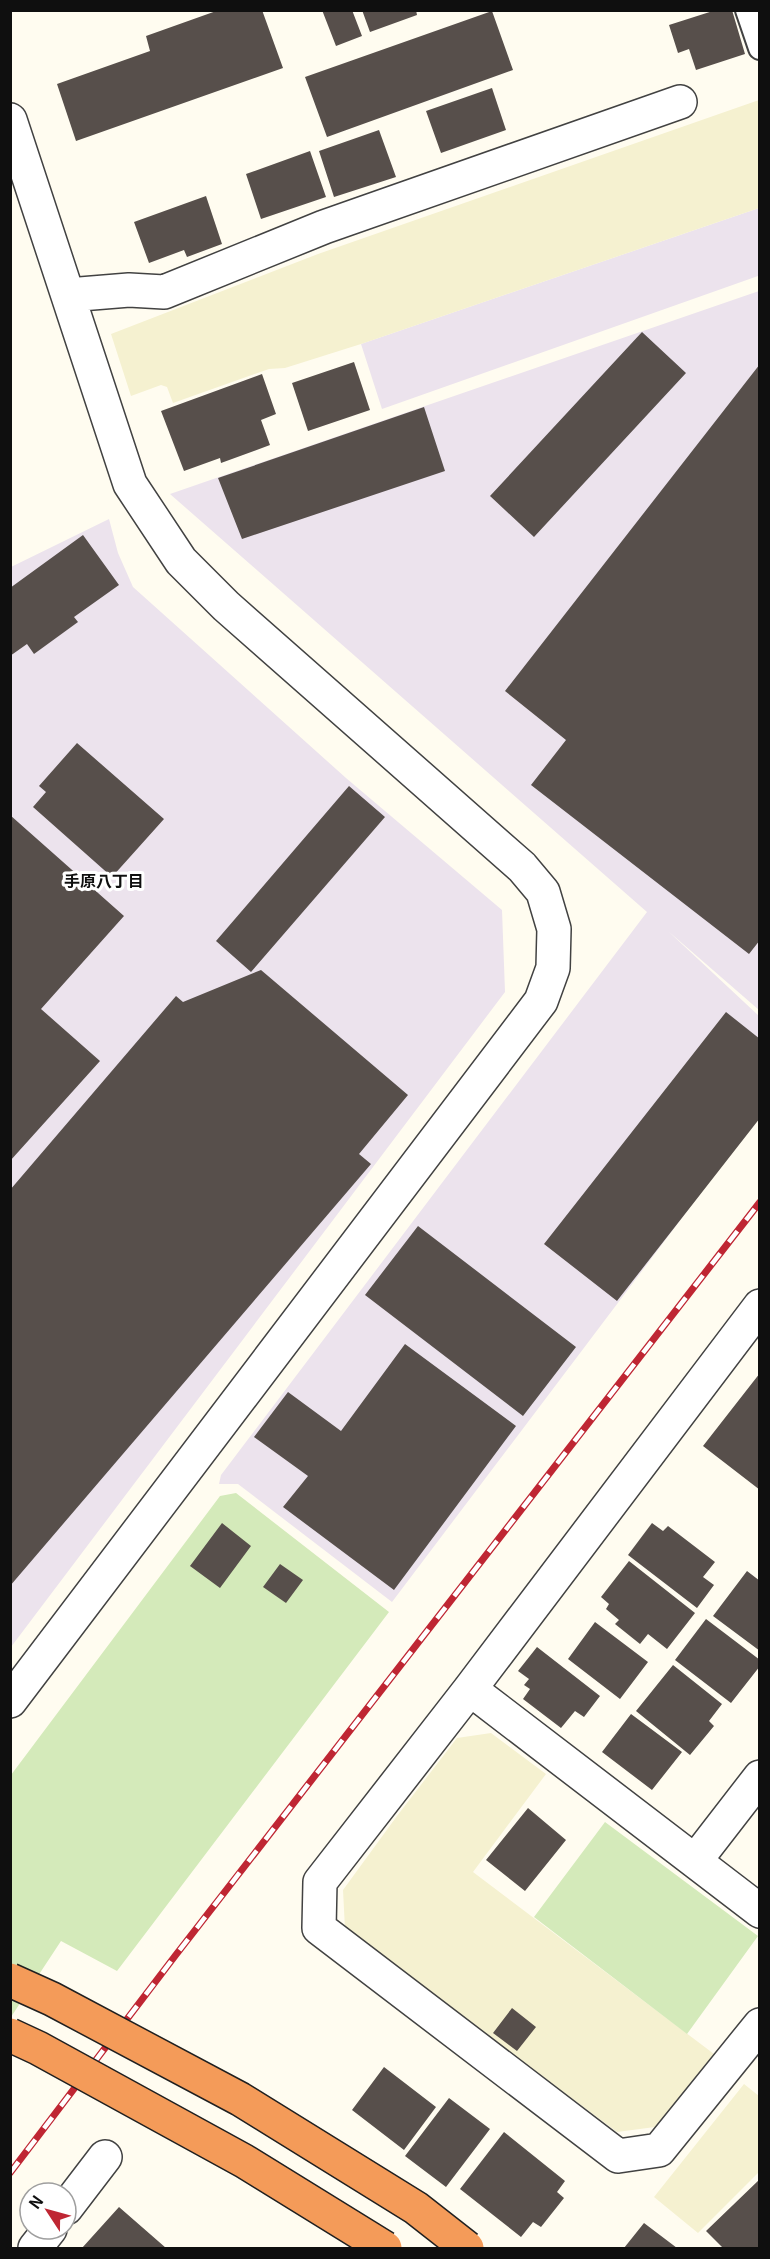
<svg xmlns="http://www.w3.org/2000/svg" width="770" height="2259" font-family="Georgia,'Noto Sans JP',serif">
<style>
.industrial{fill:#ece3ed}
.farmland{fill:#f5f1d0}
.green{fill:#d4eaba}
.building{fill:#574f4b}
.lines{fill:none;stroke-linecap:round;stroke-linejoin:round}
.service-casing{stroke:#424242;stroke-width:26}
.minor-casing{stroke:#424242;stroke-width:36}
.service{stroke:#fff;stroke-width:22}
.minor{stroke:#fff;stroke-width:33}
.rail-casing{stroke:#bf2633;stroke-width:7}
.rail{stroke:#fff;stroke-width:4.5;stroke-dasharray:14;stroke-linecap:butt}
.motorway-bridge-casing{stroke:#202020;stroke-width:36;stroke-linecap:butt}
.motorway-bridge{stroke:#f49b59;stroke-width:33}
.labels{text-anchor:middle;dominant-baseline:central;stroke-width:6;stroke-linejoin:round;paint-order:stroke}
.neighbourhood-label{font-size:16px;font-weight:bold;fill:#0f0f0f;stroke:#fff}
</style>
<rect width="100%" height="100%" fill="#fffcf0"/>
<!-- industrial -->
<path class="industrial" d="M 759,208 L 759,278 L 758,276 L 382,409 L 361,344 Z
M 759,291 L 759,1010 L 668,931 L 759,1016 L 759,1116 L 392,1602 L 238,1484 L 219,1484 L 221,1475 L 647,912 L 170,494 Z
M 109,519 L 118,553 L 133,587 L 346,778 L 502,910 L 505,992 L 11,1647 L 11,567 Z"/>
<!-- farmland -->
<path class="farmland" d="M 759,100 L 759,208 L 361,344 L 285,368 L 269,369 L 173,403 L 167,387 L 161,385 L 131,396 L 111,334 L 318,254 Z
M 491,1733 L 546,1774 L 473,1872 L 714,2054 L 655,2127 L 617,2132 L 345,1929 L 343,1890 L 397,1816 L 457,1738 Z
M 744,2084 L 759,2096 L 759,2172 L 698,2233 L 654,2197 Z"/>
<!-- green -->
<path class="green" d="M 236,1493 L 389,1612 L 117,1971 L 61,1941 L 11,2017 L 11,1775 L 220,1496 Z
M 605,1822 L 758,1936 L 687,2034 L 534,1917 Z"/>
<!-- building -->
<path class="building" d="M 219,10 L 262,10 L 283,68 L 76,141 L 57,84 L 150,51 L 146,36 Z
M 322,10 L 352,10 L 362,36 L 336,46 Z
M 362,10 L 416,10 L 417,15 L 370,32 Z
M 716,10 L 732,10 L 745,54 L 696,70 L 689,49 L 678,53 L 669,25 Z
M 492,11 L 513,70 L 327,137 L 305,77 Z
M 492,88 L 506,130 L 441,153 L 426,111 Z
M 379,130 L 396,177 L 334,197 L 319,151 Z
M 310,151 L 326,197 L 261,219 L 246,174 Z
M 206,196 L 222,244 L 187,257 L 184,250 L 149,263 L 134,222 Z
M 642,332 L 686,373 L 534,537 L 490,496 Z
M 354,362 L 370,410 L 308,431 L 292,383 Z
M 760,364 L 760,940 L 749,954 L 531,785 L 566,740 L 505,691 Z
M 262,374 L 276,414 L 261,420 L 270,445 L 221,463 L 220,458 L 184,471 L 161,411 Z
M 424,407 L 445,471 L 242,539 L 218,478 Z
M 83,535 L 119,585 L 74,617 L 78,622 L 34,654 L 27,644 L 10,656 L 10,588 Z
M 77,743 L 164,819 L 112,877 L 33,807 L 46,792 L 39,786 Z
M 349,786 L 385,817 L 251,972 L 216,941 Z
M 10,815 L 124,916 L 41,1009 L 100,1061 L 10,1161 Z
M 261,970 L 408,1095 L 359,1154 L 371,1164 L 10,1586 L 10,1190 L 176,996 L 183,1002 Z
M 726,1012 L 760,1039 L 760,1118 L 617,1301 L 544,1244 Z
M 418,1226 L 576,1347 L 523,1416 L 365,1295 Z
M 405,1344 L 516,1426 L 394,1590 L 283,1507 L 308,1476 L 254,1437 L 288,1392 L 341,1431 Z
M 760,1373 L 760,1490 L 703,1446 Z
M 222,1523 L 251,1546 L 220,1588 L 190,1566 Z
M 652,1523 L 663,1531 L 668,1526 L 715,1562 L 703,1577 L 714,1585 L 697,1608 L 628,1555 Z
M 629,1561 L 695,1613 L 667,1649 L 648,1634 L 640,1644 L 615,1624 L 619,1620 L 606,1609 L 609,1604 L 601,1597 Z
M 280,1564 L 303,1580 L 286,1603 L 263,1587 Z
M 747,1571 L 760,1581 L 760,1651 L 713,1616 Z
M 706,1619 L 760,1660 L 760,1666 L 731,1703 L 675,1660 Z
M 595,1622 L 648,1662 L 620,1699 L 568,1659 Z
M 537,1647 L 600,1696 L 584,1717 L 575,1711 L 561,1728 L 523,1699 L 530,1689 L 524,1685 L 529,1679 L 518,1671 Z
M 673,1665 L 722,1704 L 709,1721 L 714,1726 L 690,1755 L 636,1711 Z
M 631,1714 L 682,1752 L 652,1790 L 602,1752 Z
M 528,1808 L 566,1840 L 525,1891 L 486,1860 Z
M 512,2008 L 536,2027 L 517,2051 L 493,2033 Z
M 384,2067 L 436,2107 L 404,2150 L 352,2110 Z
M 449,2098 L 490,2129 L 446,2187 L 405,2156 Z
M 504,2132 L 565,2181 L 557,2192 L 564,2198 L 541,2227 L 533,2222 L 521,2237 L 460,2189 Z
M 760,2179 L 760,2248 L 723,2248 L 706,2231 Z
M 119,2207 L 166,2248 L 82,2248 Z
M 644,2223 L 677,2248 L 624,2248 Z"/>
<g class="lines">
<defs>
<path id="service" d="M 747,10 L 760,48"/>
<path id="minor" d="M 10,120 L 130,484 L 181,561 L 226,606 L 522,867 L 543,892 L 554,929 L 553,968 L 541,1001 L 10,1701
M 68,295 L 129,290 L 164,292 L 324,227 L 680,102
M 760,1306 L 470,1689 L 320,1882 L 319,1928 L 618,2156 L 659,2150 L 760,2025
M 470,1689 L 760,1911
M 695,1861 L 760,1777
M 66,2208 L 105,2157
M 35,2248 L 50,2229"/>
</defs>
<!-- service casing -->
<use href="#service" class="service-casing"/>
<!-- minor casing -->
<use href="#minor" class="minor-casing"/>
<!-- service -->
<use href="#service" class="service"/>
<!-- minor -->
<use href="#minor" class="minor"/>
<defs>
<path id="rail" d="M 10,2173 L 175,1956 L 760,1202"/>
</defs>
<!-- rail casing -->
<use href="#rail" class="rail-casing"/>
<!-- rail -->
<use href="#rail" class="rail"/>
<defs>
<path id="motorway-bridge" d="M 10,1980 L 52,1999 L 240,2099 L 416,2208 L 467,2248
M 10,2035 L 38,2048 L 244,2161 L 385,2248"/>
</defs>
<!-- motorway-bridge casing -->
<use href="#motorway-bridge" class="motorway-bridge-casing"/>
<!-- motorway-bridge -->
<use href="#motorway-bridge" class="motorway-bridge"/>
</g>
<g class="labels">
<!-- neighbourhood labels -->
<g class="neighbourhood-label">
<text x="104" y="880">手原八丁目</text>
</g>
</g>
<!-- border -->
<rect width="770" height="2259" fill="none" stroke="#0f0f0f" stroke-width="24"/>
<!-- north arrow -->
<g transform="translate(48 2211) rotate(306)"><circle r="28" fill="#ffffff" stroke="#9f9f9f" stroke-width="1.5"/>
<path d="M0-4.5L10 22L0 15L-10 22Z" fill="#bf2633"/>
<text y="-9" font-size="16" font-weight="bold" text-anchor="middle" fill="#0f0f0f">N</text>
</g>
</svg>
